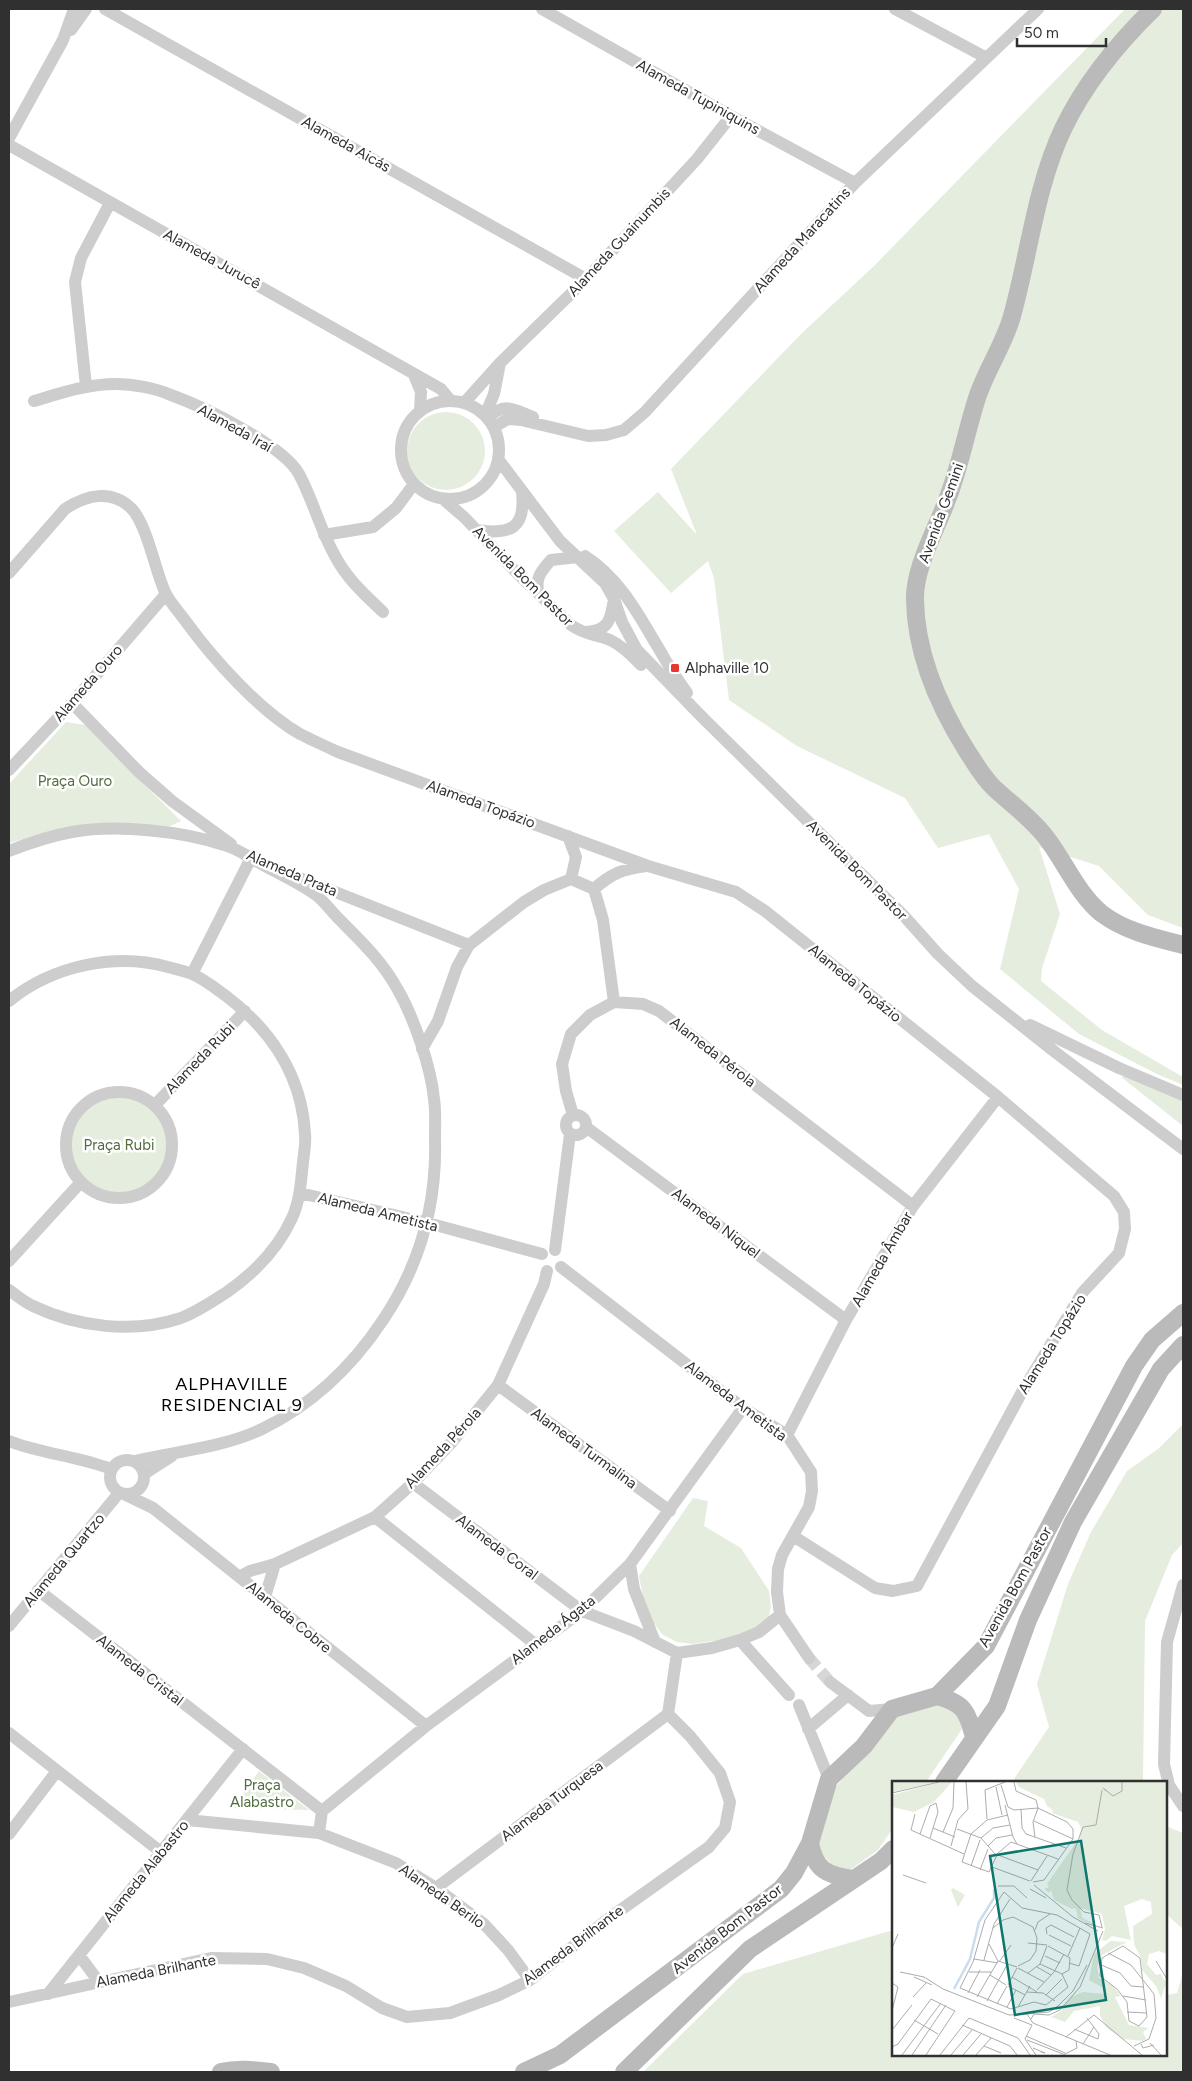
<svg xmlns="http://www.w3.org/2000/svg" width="1192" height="2081" font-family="Figtree,sans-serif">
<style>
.green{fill:#e5edde}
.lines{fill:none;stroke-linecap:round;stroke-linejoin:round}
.street-tunnel{stroke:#d6d6d6;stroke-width:12;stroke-dasharray:12 6;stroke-linecap:butt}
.street{stroke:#cdcdcd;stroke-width:12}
.secondary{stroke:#bababa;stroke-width:18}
.poi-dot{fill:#e73633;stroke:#fff;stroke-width:2}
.labels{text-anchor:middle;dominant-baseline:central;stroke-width:5;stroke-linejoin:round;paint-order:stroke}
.street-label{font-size:15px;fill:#303030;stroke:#fff}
.poi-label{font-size:15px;fill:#303030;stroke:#fff;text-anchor:start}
.park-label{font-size:15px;fill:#4f6d3d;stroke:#fff}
.quarter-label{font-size:18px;letter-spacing:1px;fill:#000;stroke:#fff}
.inset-river{fill:none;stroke:#cbdced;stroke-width:2.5}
.inset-road{fill:none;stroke:#acacac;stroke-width:1}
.view{fill:#0f766e;fill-opacity:0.15;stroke:#0f766e;stroke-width:2.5}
.inset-edge{fill:none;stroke:#303030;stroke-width:2.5}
</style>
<rect width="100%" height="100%" fill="#fff"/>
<!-- green -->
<path class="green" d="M 1125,9 L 1183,9 L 1183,928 L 1148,915 L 1099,866 L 1039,847 L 1060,914 L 1042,968 L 1041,981 L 1102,1030 L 1183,1077 L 1183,1085 L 1157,1074 L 1079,1034 L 1000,969 L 1019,889 L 989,834 L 938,848 L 905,798 L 797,746 L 729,700 L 714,578 L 708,561 L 671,593 L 614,531 L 658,492 L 697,535 L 671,469 L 802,333 L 874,266 Z
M407 451a39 39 0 1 1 78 0a39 39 0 1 1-78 0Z
M 66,722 L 85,725 L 181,821 L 168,827 L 56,830 L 9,843 L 9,784 Z
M 1129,1076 L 1183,1101 L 1183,1126 L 1121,1077 Z
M68 1145a51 51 0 1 1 102 0a51 51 0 1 1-102 0Z
M 1183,1424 L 1183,1543 L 1172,1555 L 1145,1621 L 1143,1782 L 1012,1782 L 1049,1727 L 1037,1684 L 1068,1584 L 1091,1532 L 1127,1471 L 1158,1449 Z
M 693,1498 L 708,1501 L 704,1526 L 741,1548 L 769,1591 L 771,1607 L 768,1621 L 750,1636 L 692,1644 L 677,1642 L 663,1635 L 652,1621 L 645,1607 L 639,1576 Z
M 944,1702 L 959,1717 L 962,1729 L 926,1782 L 893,1782 L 893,1828 L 878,1850 L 847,1872 L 831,1864 L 815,1846 L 833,1790 L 897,1716 Z
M 259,1771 L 309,1810 L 233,1808 Z
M 1166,1823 L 1168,1827 L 1183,1833 L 1183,1929 L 1166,1914 Z
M 893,1930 L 893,2055 L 1166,2055 L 1166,1995 L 1177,1993 L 1183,1972 L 1183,2072 L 643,2072 L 743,1974 Z"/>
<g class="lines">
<!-- street-tunnel -->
<path class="street-tunnel" d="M 809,1658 L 830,1682"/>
<!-- street -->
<path class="street" d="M 105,9 L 586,279
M 542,9 L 731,116 L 855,183
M 895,9 L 985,57
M 71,30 L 86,9
M 9,138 L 63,40 L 74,9
M 9,145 L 441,389 L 451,401
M 414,375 L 421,392 L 420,410
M 86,386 L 75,282 L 81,258 L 110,203
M401 450a49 49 0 1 1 98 0a49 49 0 1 1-98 0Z
M 34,401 C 61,393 87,384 116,384 C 133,384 155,388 171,395 C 204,407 283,445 299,474 C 313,500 320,529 334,554 C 346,578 364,594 383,612
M 464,403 L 500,363 L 586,279 L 697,159 L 731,116
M 485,415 L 494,394 L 500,363
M 487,418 C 505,402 513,409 533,417
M 494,427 L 508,419 L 521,420 L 588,436 L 606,435 L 624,430 L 645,412 L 855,183 L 1038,9
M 498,459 L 560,541 L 605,583 L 614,599 L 622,622 L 637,650 L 703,718 L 904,916 L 938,954 L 972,986 L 1055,1052 L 1183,1149
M 443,499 L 465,518 L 517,573 L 571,625 C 586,636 598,634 612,641 C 624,647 632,656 641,665
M 476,530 C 510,535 526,529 522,492
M 324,535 L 373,527 L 396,508 L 414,484
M 585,556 C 622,580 640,618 662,654 C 669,667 678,680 687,693
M 9,573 L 65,509 C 86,495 111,489 131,508 C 147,524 155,570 165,592 C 170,603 180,613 187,623 C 214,660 260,711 300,734 C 312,740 325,746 338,752 L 648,866 L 736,892 L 765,911 L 998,1097 L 1114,1196 L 1124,1212 L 1125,1229 L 1119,1253 L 1082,1293 L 1023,1390 L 917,1586 L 893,1591 L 875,1588 L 793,1536
M 539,593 C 534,579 542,570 551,560 L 578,557
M 586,632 C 609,631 611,619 614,599
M 72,703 L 139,772 L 172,801 L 231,844
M 9,770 L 72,703 L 166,594
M 568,836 L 576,857 L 571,879
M 9,851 C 29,843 50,836 72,832 C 116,824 182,831 224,845 C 236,848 247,856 258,862 C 277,873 298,882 316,895 C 324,901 331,911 339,919 C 361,941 383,962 398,990 C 414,1018 431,1067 434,1099 C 436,1112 435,1125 435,1138 C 437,1203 420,1265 383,1320 C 353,1365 312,1405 262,1429 C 222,1448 177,1451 135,1461
M 295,876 L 469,945
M 594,889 L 603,920 L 614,1002
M 192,974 L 251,858
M 9,1001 C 52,966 115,952 168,967 C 176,969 184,971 192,974 C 204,979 215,988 226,996 C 271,1030 302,1076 305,1134 C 306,1143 304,1153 303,1162 C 301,1181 300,1201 292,1218 C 278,1249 254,1273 227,1292 C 213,1301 197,1312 181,1318 C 133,1334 77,1327 33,1306 C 24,1302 16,1295 9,1290
M 1030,1025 L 1119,1068 L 1183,1095
M 422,1049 L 438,1021 L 457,967 L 469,945 L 524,902 L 544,890 L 571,879 L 594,889 C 612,873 623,869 646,866
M66 1145a53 53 0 1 1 106 0a53 53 0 1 1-106 0Z
M 155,1105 L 245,1011
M566 1125a10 10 0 1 1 20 0a10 10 0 1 1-20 0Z
M 573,1115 L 566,1091 L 562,1064 L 571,1034 L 590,1015 L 614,1002 L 643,1004 L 659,1011 L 913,1206
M 586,1127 L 846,1320
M 300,1193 L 428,1223 L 542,1254
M 555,1250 L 570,1134
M 9,1261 L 81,1182
M 498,1385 L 670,1511
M 787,1435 L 846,1320 L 913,1206 L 998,1097
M 9,1441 C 42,1454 78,1456 111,1469
M110 1477a17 17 0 1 1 34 0a17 17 0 1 1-34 0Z
M 144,1474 L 172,1456
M 413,1483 L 582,1611 L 634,1631 L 677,1653 L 712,1648 L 740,1640 L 759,1632 L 780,1615 L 777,1592 L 778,1569 L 782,1555 L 809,1507 L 812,1491 L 811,1472 L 787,1435 L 743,1408 L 561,1267
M 124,1494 L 153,1508 L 426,1726
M 375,1517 L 535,1644
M 630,1564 L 634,1589 L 655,1642
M 239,1577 L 250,1571 L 275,1564 L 375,1517 L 413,1483 L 452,1442 L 498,1385 L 544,1284 L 547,1271
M 1183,1585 L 1167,1642 L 1164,1764 L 1169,1785 L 1183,1806
M 38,1590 L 322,1811 L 319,1833
M 265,1597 L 275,1564
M 780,1615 L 809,1658
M 9,1626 L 119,1493
M 740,1640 L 789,1695
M 830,1682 L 869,1711 L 892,1709
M 799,1705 L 829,1779
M 808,1729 L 848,1695
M 9,1733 L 161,1852
M 322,1811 L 426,1726 L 582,1611 L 630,1564 L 743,1408
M 187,1820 L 319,1833 L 396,1863 L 436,1888 L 484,1924 L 508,1950 L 530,1980
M 9,1834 L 57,1771
M 436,1888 L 668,1714
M 79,1955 L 99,1982
M 48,1994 L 243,1749
M 9,2002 L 211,1958 L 267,1959 L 304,1968 L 346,1986 L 382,2008 L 407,2017 L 450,2013 L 499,1995 L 530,1980 L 608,1919 L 709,1847 L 725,1828 L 730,1802 L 720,1773 L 690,1736 L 668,1714 L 677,1653"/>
<!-- secondary -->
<path class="secondary" d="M 1153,9 C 1117,44 1085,83 1063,129 C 1036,186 1029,255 1012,316 C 1004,345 986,370 977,398 C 966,432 960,467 947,500 C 936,530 914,568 915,600 C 916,655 938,705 967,751 C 975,763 982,776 993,787 C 1011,804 1029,816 1045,836 C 1064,860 1077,893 1101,913 C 1124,931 1155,938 1183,945
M 937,1696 C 964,1703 967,1711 974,1737
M 944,1782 L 997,1706 L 1028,1620 L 1073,1522 L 1161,1369 L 1183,1345
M 810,1843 C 815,1870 827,1875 852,1879
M 221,2072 C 238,2068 254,2070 271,2072
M 524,2072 L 560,2055 L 781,1889 L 794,1873 L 810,1843 L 829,1779 L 864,1746 L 892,1709 L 937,1696 L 986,1646 L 1134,1366 L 1152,1340 L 1183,1313
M 624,2072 L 750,1949 L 881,1861 L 893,1849"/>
</g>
<!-- markers -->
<rect class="poi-dot" x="670" y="663" width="10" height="10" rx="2.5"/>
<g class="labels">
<!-- street labels -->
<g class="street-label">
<text transform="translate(698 97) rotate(29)">Alameda Tupiniquins</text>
<text transform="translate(346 144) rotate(29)">Alameda Aicás</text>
<text transform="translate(802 240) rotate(-48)">Alameda Maracatins</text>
<text transform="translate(619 242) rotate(-47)">Alameda Guainumbis</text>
<text transform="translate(212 259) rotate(29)">Alameda Jurucê</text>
<text transform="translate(235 428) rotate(29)">Alameda Iraí</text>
<text transform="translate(941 513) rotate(-70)">Avenida Gemini</text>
<text transform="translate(523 576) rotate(45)">Avenida Bom Pastor</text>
<text transform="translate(88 683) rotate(-49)">Alameda Ouro</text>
<text transform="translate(481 804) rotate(20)">Alameda Topázio</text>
<text transform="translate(857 870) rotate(45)">Avenida Bom Pastor</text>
<text transform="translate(292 873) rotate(23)">Alameda Prata</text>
<text transform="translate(855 983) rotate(39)">Alameda Topázio</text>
<text transform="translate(713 1052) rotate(38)">Alameda Pérola</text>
<text transform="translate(200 1058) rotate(-46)">Alameda Rubi</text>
<text transform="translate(378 1212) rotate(14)">Alameda Ametista</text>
<text transform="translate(716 1223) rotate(37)">Alameda Niquel</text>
<text transform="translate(882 1259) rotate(-60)">Alameda Âmbar</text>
<text transform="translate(1052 1344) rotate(-58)">Alameda Topázio</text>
<text transform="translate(736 1401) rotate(37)">Alameda Ametista</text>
<text transform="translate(443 1448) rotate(-47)">Alameda Pérola</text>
<text transform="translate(584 1448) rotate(36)">Alameda Turmalina</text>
<text transform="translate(497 1547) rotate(37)">Alameda Coral</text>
<text transform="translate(64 1560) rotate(-50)">Alameda Quartzo</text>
<text transform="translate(1015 1587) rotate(-61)">Avenida Bom Pastor</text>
<text transform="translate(289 1617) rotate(39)">Alameda Cobre</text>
<text transform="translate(553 1630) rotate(-38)">Alameda Ágata</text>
<text transform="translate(140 1670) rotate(38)">Alameda Cristal</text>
<text transform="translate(552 1801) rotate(-37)">Alameda Turquesa</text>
<text transform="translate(146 1871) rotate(-51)">Alameda Alabastro</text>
<text transform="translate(442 1896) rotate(35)">Alameda Berilo</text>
<text transform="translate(727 1929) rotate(-38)">Avenida Bom Pastor</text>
<text transform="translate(573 1945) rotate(-37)">Alameda Brilhante</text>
<text transform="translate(156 1971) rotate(-11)">Alameda Brilhante</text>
</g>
<!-- poi labels -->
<g class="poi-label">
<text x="685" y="668">Alphaville 10</text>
</g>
<!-- park labels -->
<g class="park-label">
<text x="75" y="781">Praça Ouro</text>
<text x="119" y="1145">Praça Rubi</text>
<text x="262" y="1785">Praça<tspan x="262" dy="17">Alabastro</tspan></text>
</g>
<!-- quarter labels -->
<g class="quarter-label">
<text x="232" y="1384">ALPHAVILLE<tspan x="232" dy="21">RESIDENCIAL 9</tspan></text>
</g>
</g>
<!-- overview -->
<g transform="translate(892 1781)">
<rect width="275" height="275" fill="#fff"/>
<path d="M 0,1 L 45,1 L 0,11 ZM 48,1 L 60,1 L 42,21 L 22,31 L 0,26 L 0,14 ZM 124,1 L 275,1 L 275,173 L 267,170 L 257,173 L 255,183 L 264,194 L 269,193 L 274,202 L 269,217 L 264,205 L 250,189 L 249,177 L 242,163 L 241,145 L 260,133 L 259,121 L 250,118 L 232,125 L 239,159 L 220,155 L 214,160 L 210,159 L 213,148 L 210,133 L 188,127 L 190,137 L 205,144 L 193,141 L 186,137 L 184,127 L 180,128 L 162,119 L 159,109 L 157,112 L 152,108 L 157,106 L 155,103 L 188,56 L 189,47 L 186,41 L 160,32 L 161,29 L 155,25 L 152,18 L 127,6 ZM 61,107 L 73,114 L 66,126 L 59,109 ZM 218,160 L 235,161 L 210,174 L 205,185 L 207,197 L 220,204 L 229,215 L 223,216 L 237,244 L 257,247 L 251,251 L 254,258 L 251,260 L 231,258 L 215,247 L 208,235 L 208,225 L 182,230 L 173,241 L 159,236 L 169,230 L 179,216 L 191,211 L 212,213 L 213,208 L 197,199 L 202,173 Z" fill="#e5edde"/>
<path class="inset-river" d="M 62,208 L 78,178 L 87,141 L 102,117 L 102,108"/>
<path class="inset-road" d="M 122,1 L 124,10 L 144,19 L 146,27M 109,4 L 116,26 L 122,29 L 146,27 L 175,41 L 181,48 L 181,58 L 152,99 L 141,101M 104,6 L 110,34M 214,10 L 211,7 L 221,15 L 230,10 L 230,1M 0,12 L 47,1M 113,24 L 121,56 L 125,63M 129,28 L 130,47 L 134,53 L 174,67M 23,33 L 19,49 L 72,73M 95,38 L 93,9 L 113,1M 142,40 L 181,58M 204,44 L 191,46 L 181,73 L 175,109 L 180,119 L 192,131 L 207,134 L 210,146M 204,44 L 210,9M 41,47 L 63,56M 65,48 L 89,57 L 104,74M 51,51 L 61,27 L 62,1M 28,53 L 38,25 L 44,22 L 46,31 L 38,57M 143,56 L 141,41 L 146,27M 89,57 L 101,47 L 118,44M 119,61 L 166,78M 59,65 L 66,39 L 76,28 L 74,1M 96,65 L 104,57 L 120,54M 105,73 L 119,61M 105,74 L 97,91 L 70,81 L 79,53 L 95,39 L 116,34M 106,74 L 146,89M 79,85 L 88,59M 100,86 L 138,100M 88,89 L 96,68M 11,94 L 34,102M 139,100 L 155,75M 142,104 L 181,136 L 206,150M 106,105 L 122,105 L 135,117M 138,108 L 154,117M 193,142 L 211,147M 101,147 L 111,139 L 121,136 L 141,146 L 145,157 L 144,170 L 138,179 L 126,185M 143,149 L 146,141 L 158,133M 155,153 L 154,147 L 159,144 L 182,156M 157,154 L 179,165M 136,162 L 155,164M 97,163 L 106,180 L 125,186M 231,165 L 248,177 L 255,236 L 247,245 L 237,240 L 235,221 L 225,208 L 208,195 L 210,177 ZM 0,167 L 6,153M 216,172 L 239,184 L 262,213 L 264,237 L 257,258 L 242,265M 153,175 L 168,182M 176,175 L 188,147M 82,178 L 106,182M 92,179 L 102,143 L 118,118M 264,180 L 275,198M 107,181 L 119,164M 148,183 L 170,193 L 177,189 L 178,177 L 156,165M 207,183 L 228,192 L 239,205 L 252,206M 145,186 L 159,194M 126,187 L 152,201M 8,191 L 32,196 L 51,208 L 117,234 L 135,233 L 141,242 L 218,274M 77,191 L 100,191M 136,192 L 148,183 L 155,165M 170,193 L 176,206 L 154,224 L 142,221 L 119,228 L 68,207 L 81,181 L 93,139 L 112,111 L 130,127 L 165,134 L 198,153 L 187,185 L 177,182M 98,194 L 114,204M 22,196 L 40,204M 120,196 L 145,211M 0,202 L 6,206 L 0,230M 116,204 L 125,187M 116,205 L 133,214M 145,209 L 162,191 L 172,173M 135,211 L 151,212 L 163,220M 76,212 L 88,189M 154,214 L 170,198M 231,215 L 254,219M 21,216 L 34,202M 85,216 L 106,180M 95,220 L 115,184M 105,223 L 115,205M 115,226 L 124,209M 126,226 L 138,205M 235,231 L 255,232M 134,233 L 157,231 L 166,225 L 181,210 L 195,184M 122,237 L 140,244 L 133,258 L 144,274M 139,238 L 142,233 L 157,234 L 168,229 L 188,206 L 211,150M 22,239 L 46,253M 70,244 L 118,265 L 125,274M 182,248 L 206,258 L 207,253 L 195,237M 0,249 L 20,224M 134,255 L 173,272M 174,256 L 202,234 L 250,274M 135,259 L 171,273M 258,262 L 269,274M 191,263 L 202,246M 249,263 L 251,267 L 262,264M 92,265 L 109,272M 0,266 L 6,263 L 39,218 L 63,230 L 34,274M 141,267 L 153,272 L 149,271M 10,274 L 49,222M 20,274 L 54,224M 48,274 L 77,237 L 126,257 L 138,274M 59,274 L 80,249M 71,274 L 89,253M 84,274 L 99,257M 171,274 L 185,267 L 184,260"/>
<path class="view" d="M 189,60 L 214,219 L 123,234 L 98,75 Z"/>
<rect width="275" height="275" class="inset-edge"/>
</g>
<!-- border -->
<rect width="1192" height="2081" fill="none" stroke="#303030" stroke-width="20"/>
<!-- scale -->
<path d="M1017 38v8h89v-8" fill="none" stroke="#303030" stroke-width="2.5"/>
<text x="1024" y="38" font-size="15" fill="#303030" stroke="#ffffff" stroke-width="4" paint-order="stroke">50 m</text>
</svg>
